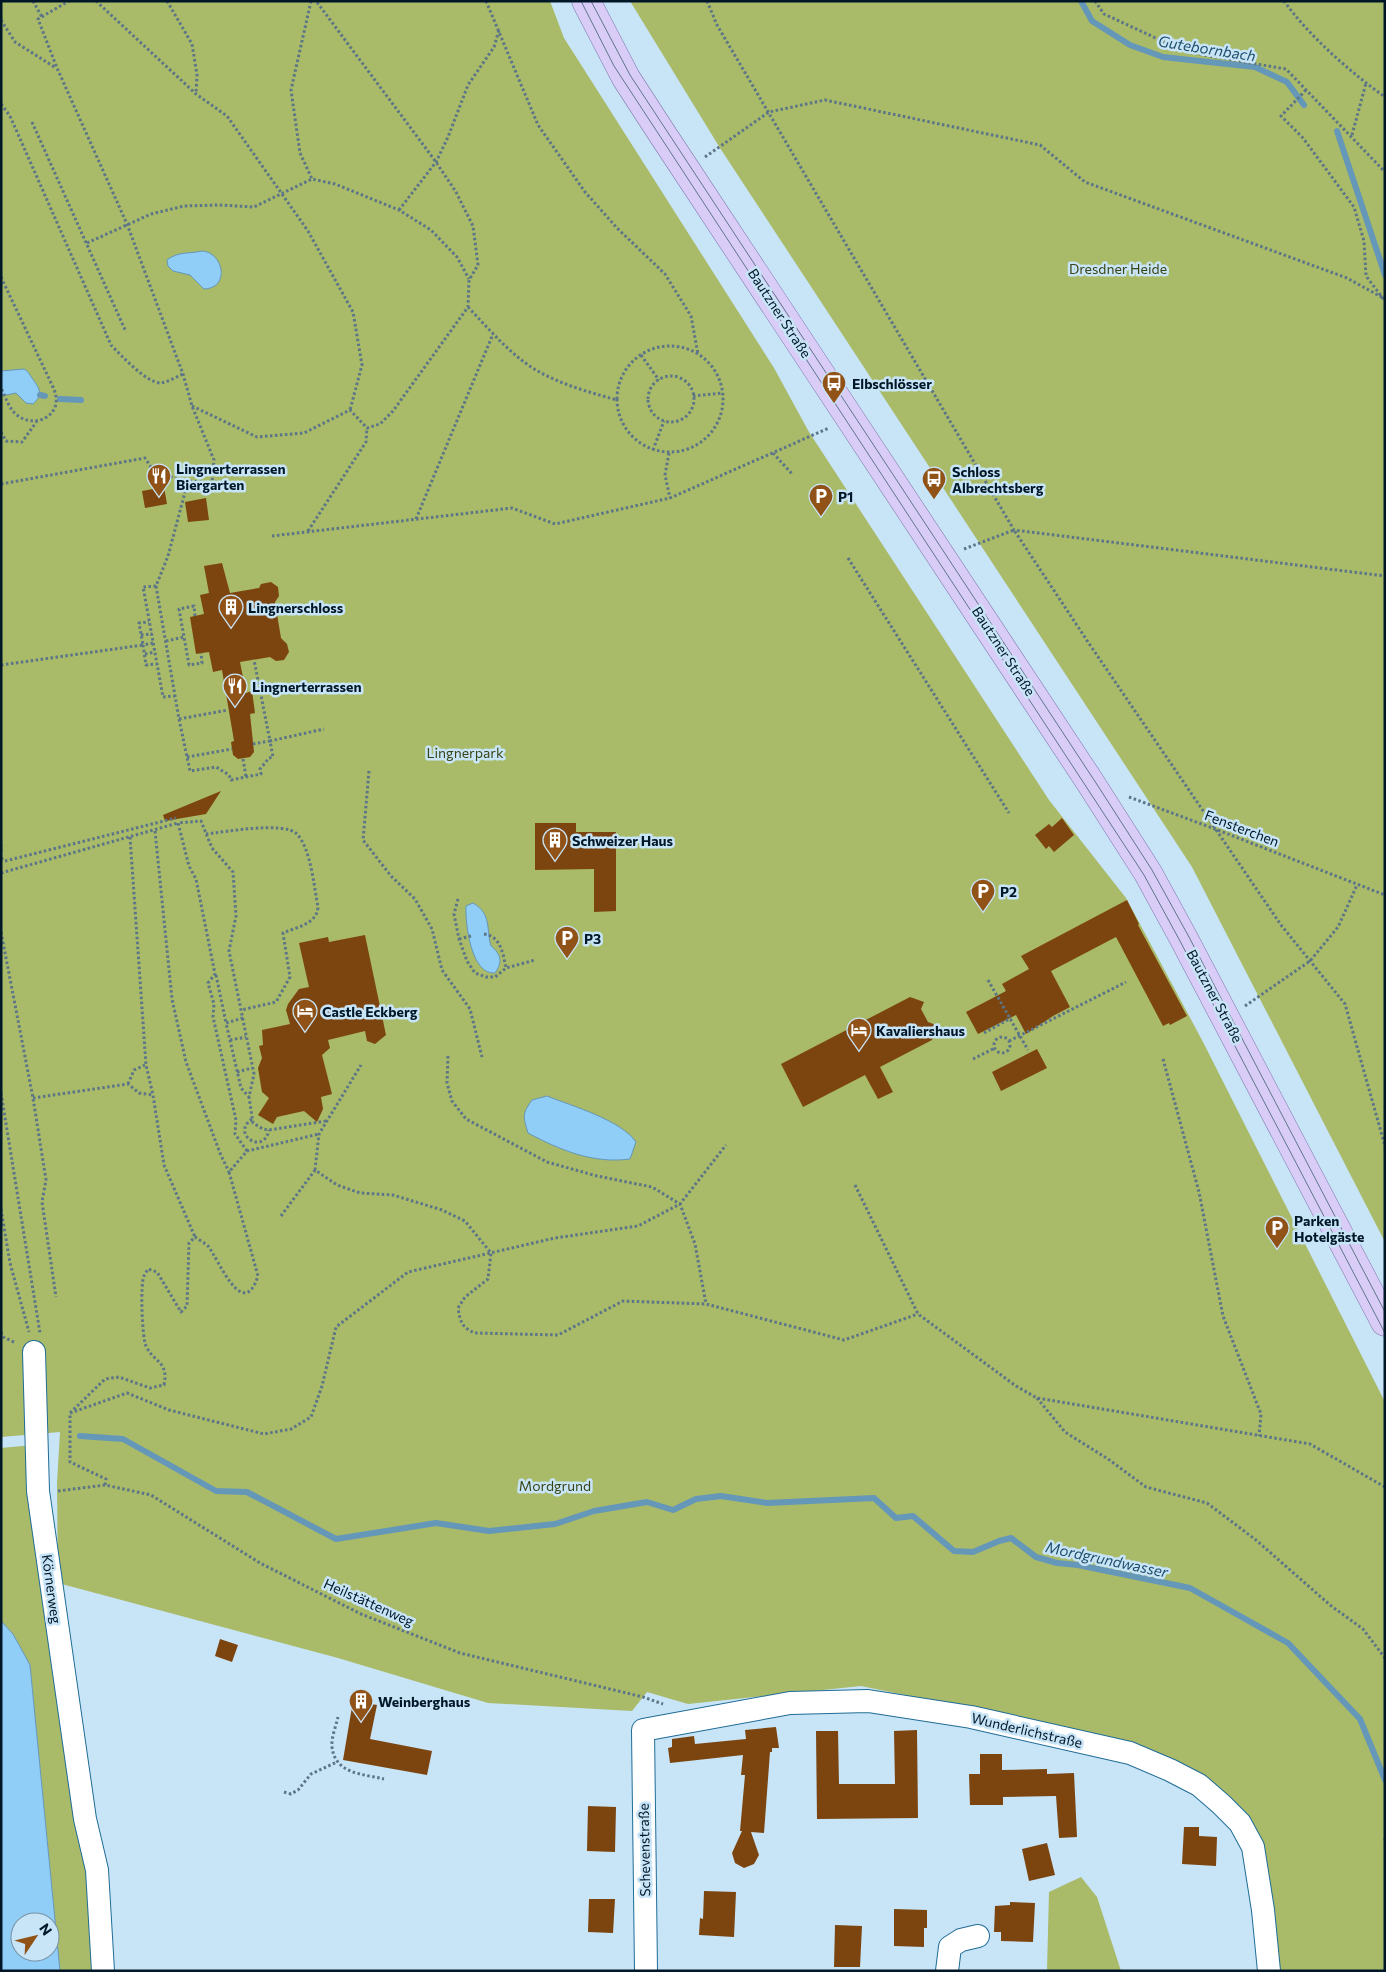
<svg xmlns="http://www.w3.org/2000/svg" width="1386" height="1972" font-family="Commissioner,sans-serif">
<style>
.green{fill:#a9ba69}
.water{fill:#90cef7;stroke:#6597b9;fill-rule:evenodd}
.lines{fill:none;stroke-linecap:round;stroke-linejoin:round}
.stream{stroke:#6597b9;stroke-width:6}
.building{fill:#7c450f}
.minor-casing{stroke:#206c96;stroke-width:24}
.major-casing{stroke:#7d77ab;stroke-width:29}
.path{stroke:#5c7587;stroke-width:3;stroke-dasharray:2.5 2.5;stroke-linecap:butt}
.minor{stroke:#fff;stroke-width:22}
.major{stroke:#d9ccf7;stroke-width:28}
.tram{stroke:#5d7688;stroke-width:1}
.labels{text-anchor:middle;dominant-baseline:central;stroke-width:5;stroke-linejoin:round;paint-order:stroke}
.park-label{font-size:14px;fill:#3a4313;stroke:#c8e4f7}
.street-label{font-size:14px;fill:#001728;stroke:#c8e4f7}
.poi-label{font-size:14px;font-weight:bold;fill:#001728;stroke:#c8e4f7;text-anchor:start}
.water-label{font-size:15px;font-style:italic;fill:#1f4e6a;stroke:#c8e4f7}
</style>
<rect width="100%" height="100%" fill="#c8e4f7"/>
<!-- green -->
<path class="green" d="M 1,1 L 550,1 L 564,38 L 774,368 L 809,432 L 1049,800 L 1126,898 L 1203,1042 L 1385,1402 L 1385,1971 L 1276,1971 L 1269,1911 L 1226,1798 L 973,1709 L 861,1686 L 688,1704 L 647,1692 L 632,1711 L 488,1703 L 338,1658 L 58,1583 L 57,1483 L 60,1432 L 1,1437 Z
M 630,1 L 1385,1 L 1385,1242 L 1192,867 L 720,148 Z
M 33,1445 L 98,1971 L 60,1971 L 30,1665 L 13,1634 L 1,1621 L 1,1448 Z
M 1081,1877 L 1097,1897 L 1121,1971 L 1047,1971 L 1049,1892 Z"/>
<!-- water -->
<path class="water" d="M 202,251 C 223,252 231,288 204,289 L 190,275 L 173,271 L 168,266 L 167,260 C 178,251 190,254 202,251 Z
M 24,369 C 29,372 29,374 32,378 C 39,388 44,394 33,404 L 26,403 L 16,393 L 1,396 L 1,371 Z
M 473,903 C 492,914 486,929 491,946 C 501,954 503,962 495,973 C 471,975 465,923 466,906 Z
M 547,1096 C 572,1106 621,1120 636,1142 L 630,1159 C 593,1164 560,1150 528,1133 C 523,1116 522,1114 532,1100 Z
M 1,1621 L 13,1634 L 30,1665 L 60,1971 L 1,1971 ZM 20,1922 L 50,1922 L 50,1952 L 20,1952 Z"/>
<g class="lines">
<!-- stream -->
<path class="stream" d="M 1081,1 L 1092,21 L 1130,45 L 1163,57 L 1255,67 L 1287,82 L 1304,105
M 1337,131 L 1385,275
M 40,395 L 45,396
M 60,399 L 81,400
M 80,1436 L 123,1439 L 216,1491 L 247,1492 L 336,1539 L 436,1523 L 489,1531 L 555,1524 L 594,1511 L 647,1502 L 673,1510 L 696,1499 L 721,1496 L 767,1503 L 874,1498 L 896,1518 L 913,1516 L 954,1551 L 973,1552 L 999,1541 L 1011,1538 L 1036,1557 L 1057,1563 L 1078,1565 L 1190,1588 L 1288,1643 L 1360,1719 L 1385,1780"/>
</g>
<!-- building -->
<path class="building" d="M 164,487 L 167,504 L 145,508 L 142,491 Z
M 206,498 L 209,520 L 188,522 L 185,502 Z
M 222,563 L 230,593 L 259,588 L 261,584 L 271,582 L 278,587 L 279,596 L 275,602 L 281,638 L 287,644 L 289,652 L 284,660 L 276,661 L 270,657 L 240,662 L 246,693 L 252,691 L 255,713 L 250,714 L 254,752 L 250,757 L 238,759 L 233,755 L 231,742 L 234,741 L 222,670 L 213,672 L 209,652 L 196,654 L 190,617 L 204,614 L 200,595 L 209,593 L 204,566 Z
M 221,791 L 206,814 L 165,821 L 163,815 Z
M 1062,818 L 1074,835 L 1054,852 L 1049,846 L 1046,849 L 1035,835 L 1049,824 L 1052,827 Z
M 535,823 L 576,823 L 576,832 L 616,832 L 616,911 L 594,912 L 594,869 L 535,870 Z
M 1127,900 L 1139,924 L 1138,925 L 1187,1016 L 1170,1025 L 1169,1023 L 1163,1026 L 1116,937 L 1051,971 L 1070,1007 L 1053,1016 L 1026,1034 L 1016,1015 L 978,1034 L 966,1012 L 1006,991 L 1002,984 L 1029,969 L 1021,956 Z
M 365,935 L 386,1035 L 375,1044 L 367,1041 L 365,1031 L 328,1040 L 330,1048 L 322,1055 L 332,1094 L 321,1097 L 323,1109 L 317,1122 L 304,1111 L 277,1117 L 273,1124 L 258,1115 L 269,1098 L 262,1092 L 258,1068 L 262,1058 L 259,1046 L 263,1045 L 262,1030 L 290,1024 L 286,1010 L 288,1004 L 299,989 L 309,987 L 299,943 L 328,937 L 329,942 Z
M 910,997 L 924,1002 L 921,1009 L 928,1022 L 936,1025 L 932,1040 L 880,1067 L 893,1092 L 878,1099 L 865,1075 L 803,1107 L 781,1064 Z
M 1037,1049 L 1047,1068 L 1001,1091 L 992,1072 Z
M 220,1639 L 238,1645 L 232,1662 L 215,1656 Z
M 353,1701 L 377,1705 L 370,1739 L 432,1751 L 427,1775 L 343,1760 Z
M 776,1727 L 779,1748 L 772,1748 L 772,1752 L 770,1752 L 764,1833 L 751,1832 L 759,1855 L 754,1864 L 744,1868 L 735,1863 L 732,1853 L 742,1831 L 740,1831 L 745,1775 L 741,1775 L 743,1755 L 670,1763 L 668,1748 L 672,1747 L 672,1739 L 694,1736 L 695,1744 L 746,1739 L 745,1730 Z
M 917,1730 L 918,1818 L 817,1819 L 816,1731 L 838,1731 L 839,1784 L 895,1784 L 894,1731 Z
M 980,1754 L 1002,1754 L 1002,1770 L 1047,1769 L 1047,1774 L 1074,1773 L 1077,1837 L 1059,1838 L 1056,1796 L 1003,1797 L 1003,1805 L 970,1805 L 969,1774 L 980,1774 Z
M 588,1806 L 616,1807 L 615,1852 L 587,1851 Z
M 1184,1827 L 1199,1827 L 1199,1836 L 1217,1837 L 1216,1866 L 1182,1864 Z
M 1047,1843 L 1055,1875 L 1029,1881 L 1022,1849 Z
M 704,1891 L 736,1892 L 734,1937 L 699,1935 L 700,1918 L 703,1919 Z
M 589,1899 L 615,1899 L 613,1933 L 588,1932 Z
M 1010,1902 L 1035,1903 L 1033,1942 L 1001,1941 L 1001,1932 L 994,1932 L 995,1906 L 1010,1905 Z
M 894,1909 L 927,1910 L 927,1928 L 924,1928 L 924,1947 L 894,1946 Z
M 835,1925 L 862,1926 L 860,1967 L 834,1967 Z"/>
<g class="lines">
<defs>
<path id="minor" d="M 34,1352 L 38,1491 L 85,1819 L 97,1870 L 103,1971
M 646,1971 L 643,1730 L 790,1703 L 868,1701 L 971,1717 L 1130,1753 L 1170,1770 L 1199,1785 L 1221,1804 L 1240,1823 L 1253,1847 L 1263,1910 L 1269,1971
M 947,1971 L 950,1947 L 961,1940 L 978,1936"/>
<path id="major" d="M 586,1 L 626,78 L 661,132 L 1090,782 L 1148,873 L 1184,939 L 1385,1322"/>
</defs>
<!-- minor casing -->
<use href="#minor" class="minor-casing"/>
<!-- major casing -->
<use href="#major" class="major-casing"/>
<!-- path -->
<path class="path" d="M 33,1 L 42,17
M 96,1 L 196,94 L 227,116 L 308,231 L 353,312 L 362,365 L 350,410
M 167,1 L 192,44 L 197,75 L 196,93
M 311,1 L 291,90 L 300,153 L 312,179
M 486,1 L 538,125 L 585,192 L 617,228 L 665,274 L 691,316 L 698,354
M 707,1 L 717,25 L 1014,530 L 1385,576
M 1095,1 L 1104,14 L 1186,52 L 1286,69 L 1385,172
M 1284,1 C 1309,36 1350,72 1385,97
M 1,20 L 15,42 L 56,68
M 1306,90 L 1281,116 L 1303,138 L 1354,207 L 1364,241 L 1366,276 L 1385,301
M 1,104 L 10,116 L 111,345 C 121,355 146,383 161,383 C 168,382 176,377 183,374
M 32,122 L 126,332
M 1352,135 L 1366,83
M 705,157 L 769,112 L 825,100 L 1040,145 L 1085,182 L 1347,278 L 1385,299
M 399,210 L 436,162 L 448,137 L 468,85 L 494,47 L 499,30
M 87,243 L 151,214 L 184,206 L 219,205 L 254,207 L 312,179 L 335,184 L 399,210 L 431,230 L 457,257 L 469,279
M 1,277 L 52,385 C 55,391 57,397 56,404 C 52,421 30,426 17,415 C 9,409 6,398 1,388
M 468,307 C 486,326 503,346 524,362 C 551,382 585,391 617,400
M617 399a53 53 0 1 1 106 0a53 53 0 1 1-106 0Z
M 641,355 L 659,380
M648 399a23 23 0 1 1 46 0a23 23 0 1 1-46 0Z
M 693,396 L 723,393
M 192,406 L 257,437 L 304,433 L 350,410 L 367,428 L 380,424 L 393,411 L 468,307 L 469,280 L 478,265 L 473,226 L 456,192 L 436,162 L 316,1
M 1,432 L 6,441 L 22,442 L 37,421
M 653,450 L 664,421
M 669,453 L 665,475 L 670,498
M 773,453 L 793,475
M 188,481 L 168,556 L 156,586 L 179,719 L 190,771 L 216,767 L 229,775 L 231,780 L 261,774 L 260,769 L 269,758 L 273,757 L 270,741 L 324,729
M 1,484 L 145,458 L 155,473 L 188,481 L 212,483 L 214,460 L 192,406 L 183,374 L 127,224 L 57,68 L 38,19 L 69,1
M 416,519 L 493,334
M 308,531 L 366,442 L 367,428
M 272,536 L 512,508 L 555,524 L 670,498 L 829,428
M 964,549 L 1014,530 L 1090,645 L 1281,925 L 1345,1004 L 1385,1146
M 848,558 L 1009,813
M 156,586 L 143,587 L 144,592 L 163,697 L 175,696
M 195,616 L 194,606 L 179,609 L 189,665 L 202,663 L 201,653
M 141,635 L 152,634
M 166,641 L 184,637
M 153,643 L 143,645 L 146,665 L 157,664
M 145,654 L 155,652
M 1,665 L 143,645 L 139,623 L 149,622
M 179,719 L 228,710
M 253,744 L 270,741 L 254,660
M 187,757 L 232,749
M 243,759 L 246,777
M 369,771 L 363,840 L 391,876 L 415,899 L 432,929 L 442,970 L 470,1009 L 482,1057
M 1129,797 L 1215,829 L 1385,895
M 155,831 L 172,999 L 186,1062 L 220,1153 L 229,1172
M 206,834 C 225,832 284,821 297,834 C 311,849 314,887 318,907 C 317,924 297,927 283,933 L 290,977 L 276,1002 L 241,1010
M 130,837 L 146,1065 L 153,1095 L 164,1165 L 195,1237
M 1,844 L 1,853
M 1,858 L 5,861 L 176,818
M 1,873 L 178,823
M 458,899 L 454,914 L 459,939 L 467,961 L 475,973 L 486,977 L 495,977 L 506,968 L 535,960
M 1,932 L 33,1098 L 46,1180 L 42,1202 L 56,1297
M 484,934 C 501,936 503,954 506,968
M 459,939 L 471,936
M 216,975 L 226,1023
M 988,980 L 1028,1050
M 1245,1006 L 1310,961 L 1338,927 L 1357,885
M 243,1018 L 226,1023 L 241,1088 L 249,1097
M 984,1033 L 1011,1018
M994 1045a8 8 0 1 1 16 0a8 8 0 1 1-16 0Z
M 230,1040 L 246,1037
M 1009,1041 L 1126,982
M 448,1056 L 447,1083 L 452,1101 L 466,1119 L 547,1162 L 597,1176 L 652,1187 L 680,1204 L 695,1244 L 706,1304
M 973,1059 L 995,1048
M 1163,1059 L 1199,1192 L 1223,1316 L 1261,1414 L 1259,1436
M 237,1072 L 252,1068
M 128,1084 L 134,1070 L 145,1065
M 1,1093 L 40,1333
M 33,1098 L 128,1084 L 139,1093 L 153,1095
M 252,1119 C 230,1134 264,1156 269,1130
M 247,1151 L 235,1134 L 236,1120 L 213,1017 L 214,1004 L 208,983 L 215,974 L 196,879 L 189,866 L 178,823 L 201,821 L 212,848 L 233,872 L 236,916 L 229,951 L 254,1074 L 249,1097 L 253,1123 L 263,1129 L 269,1130 L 326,1121
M 315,1170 L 319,1134 L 361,1065
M 855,1185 L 918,1314 L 1016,1386 L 1037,1398 L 1310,1444 L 1385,1487
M 1,1209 L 10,1263 L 29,1332
M 281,1216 L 315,1170 L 337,1185 L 360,1193 L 393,1195 L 442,1210 L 465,1221 L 491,1253 L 488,1279 L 465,1297 L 458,1308 C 460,1321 462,1328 475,1333 L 558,1335 L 623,1301 L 706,1304 L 844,1340 L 918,1314
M 1,1332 L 3,1337 L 16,1343
M 1037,1398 L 1065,1432 L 1108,1459 L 1146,1487 L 1207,1503 L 1256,1540 L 1330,1605 L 1363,1629 L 1385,1658
M 70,1413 L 127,1393 L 169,1410 L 264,1434 L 291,1429 L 311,1417 L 322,1386 L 336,1327 L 408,1272 L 555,1238 L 638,1226 L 680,1204 L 726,1145
M 105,1485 L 106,1479 L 70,1462 L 70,1413 L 105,1379 L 119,1377 L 150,1388 L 164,1385 C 169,1361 154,1363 146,1346 C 142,1337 140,1284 144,1276 C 145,1273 147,1271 148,1269 L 157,1272 L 181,1312 L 187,1306 L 189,1243 L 195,1237 C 199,1240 205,1243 208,1246 C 218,1258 243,1323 258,1276 L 229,1172 L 247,1151 L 319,1134
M 58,1491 L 105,1485 L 151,1495 L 260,1563 L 361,1614 L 460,1653 L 643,1697 L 663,1704
M 338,1717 C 336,1726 331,1738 332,1747 C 335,1774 363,1774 384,1779
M 284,1792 L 291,1794 L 298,1790 L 311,1774 L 337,1762
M 1385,1838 L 1385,1843"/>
<!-- minor -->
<use href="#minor" class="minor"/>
<!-- major -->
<use href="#major" class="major"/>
<!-- tram -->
<path class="tram" d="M 581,1 L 614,66 L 1144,875 L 1180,941 L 1385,1333
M 591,1 L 630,75 L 1098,786 L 1152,870 L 1189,937 L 1385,1312"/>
</g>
<!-- icons -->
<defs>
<symbol id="bus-pin" viewBox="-11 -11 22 30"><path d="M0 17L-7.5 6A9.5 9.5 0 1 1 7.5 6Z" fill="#905217" stroke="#c8e4f7"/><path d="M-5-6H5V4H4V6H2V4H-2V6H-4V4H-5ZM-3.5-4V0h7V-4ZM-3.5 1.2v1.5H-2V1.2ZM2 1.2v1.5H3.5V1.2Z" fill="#fff"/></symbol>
<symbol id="restaurant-pin" viewBox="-11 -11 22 30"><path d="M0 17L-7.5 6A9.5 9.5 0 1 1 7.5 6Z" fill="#905217" stroke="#c8e4f7"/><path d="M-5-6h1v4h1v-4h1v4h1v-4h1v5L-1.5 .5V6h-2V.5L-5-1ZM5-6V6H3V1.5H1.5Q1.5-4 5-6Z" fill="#fff"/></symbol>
<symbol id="parking-pin" viewBox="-11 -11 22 30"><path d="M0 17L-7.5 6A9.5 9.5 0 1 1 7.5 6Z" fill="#905217" stroke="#c8e4f7"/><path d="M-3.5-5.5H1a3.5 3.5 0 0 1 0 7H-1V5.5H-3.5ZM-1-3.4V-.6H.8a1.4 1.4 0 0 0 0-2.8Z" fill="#fff"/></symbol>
<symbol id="building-pin" viewBox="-11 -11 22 30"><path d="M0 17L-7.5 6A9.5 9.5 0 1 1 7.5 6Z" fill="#905217" stroke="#c8e4f7"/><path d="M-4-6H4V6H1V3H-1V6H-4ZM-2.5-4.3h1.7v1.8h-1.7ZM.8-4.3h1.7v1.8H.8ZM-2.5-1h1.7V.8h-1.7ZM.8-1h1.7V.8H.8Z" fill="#fff"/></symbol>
<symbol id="hotel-pin" viewBox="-11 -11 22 30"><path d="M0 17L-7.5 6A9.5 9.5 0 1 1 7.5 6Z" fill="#905217" stroke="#c8e4f7"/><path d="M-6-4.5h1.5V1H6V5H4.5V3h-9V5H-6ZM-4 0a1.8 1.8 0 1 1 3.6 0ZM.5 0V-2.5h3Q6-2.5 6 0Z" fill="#fff"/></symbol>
</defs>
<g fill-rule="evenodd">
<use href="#bus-pin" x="820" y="369" width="28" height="38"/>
<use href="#restaurant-pin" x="145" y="462" width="28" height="38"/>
<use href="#bus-pin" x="920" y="465" width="28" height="38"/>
<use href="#parking-pin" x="807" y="482" width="28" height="38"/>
<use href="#building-pin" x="217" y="593" width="28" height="38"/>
<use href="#restaurant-pin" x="221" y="672" width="28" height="38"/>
<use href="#building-pin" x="541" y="826" width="28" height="38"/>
<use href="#parking-pin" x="969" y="877" width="28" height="38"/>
<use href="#parking-pin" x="553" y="924" width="28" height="38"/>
<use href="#hotel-pin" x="291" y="997" width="28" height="38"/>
<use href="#hotel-pin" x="845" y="1016" width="28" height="38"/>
<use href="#parking-pin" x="1263" y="1214" width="28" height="38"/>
<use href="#building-pin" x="347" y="1687" width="28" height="38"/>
</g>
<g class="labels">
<!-- park labels -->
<g class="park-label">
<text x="1118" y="268">Dresdner Heide</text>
<text x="465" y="752">Lingnerpark</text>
<text x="555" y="1485">Mordgrund</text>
</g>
<!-- street labels -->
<g class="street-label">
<text transform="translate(780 313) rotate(57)">Bautzner Straße</text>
<text transform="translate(1004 651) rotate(57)">Bautzner Straße</text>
<text transform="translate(1242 828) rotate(21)">Fensterchen</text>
<text transform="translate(1215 996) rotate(62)">Bautzner Straße</text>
<text transform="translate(52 1589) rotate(82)">Körnerweg</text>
<text transform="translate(369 1602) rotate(24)">Heilstättenweg</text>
<text transform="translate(1027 1730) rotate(13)">Wunderlichstraße</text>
<text transform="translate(644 1850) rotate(-91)">Schevenstraße</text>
</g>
<!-- poi labels -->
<g class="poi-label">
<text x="852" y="383">Elbschlösser</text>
<text x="176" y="468">Lingnerterrassen<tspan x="176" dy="16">Biergarten</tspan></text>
<text x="952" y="471">Schloss<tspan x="952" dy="16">Albrechtsberg</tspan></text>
<text x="838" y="496">P1</text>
<text x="248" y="607">Lingnerschloss</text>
<text x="252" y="686">Lingnerterrassen</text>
<text x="572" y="840">Schweizer Haus</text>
<text x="1000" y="891">P2</text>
<text x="584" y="938">P3</text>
<text x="322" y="1011">Castle Eckberg</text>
<text x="876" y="1030">Kavaliershaus</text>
<text x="1294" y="1220">Parken<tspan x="1294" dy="16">Hotelgäste</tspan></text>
<text x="378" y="1701">Weinberghaus</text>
</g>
<!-- water labels -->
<g class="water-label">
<text transform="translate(1207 48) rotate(9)">Gutebornbach</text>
<text transform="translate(1107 1559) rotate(12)">Mordgrundwasser</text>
</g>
</g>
<!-- border -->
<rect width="1386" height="1972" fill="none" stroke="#001728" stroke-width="5"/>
<!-- north arrow -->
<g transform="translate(35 1937) rotate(55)"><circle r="24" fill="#c8e4f7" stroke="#7892a4"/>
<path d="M0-4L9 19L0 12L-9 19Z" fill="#905217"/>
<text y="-8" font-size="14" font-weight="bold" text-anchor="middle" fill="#001728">N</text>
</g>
</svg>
